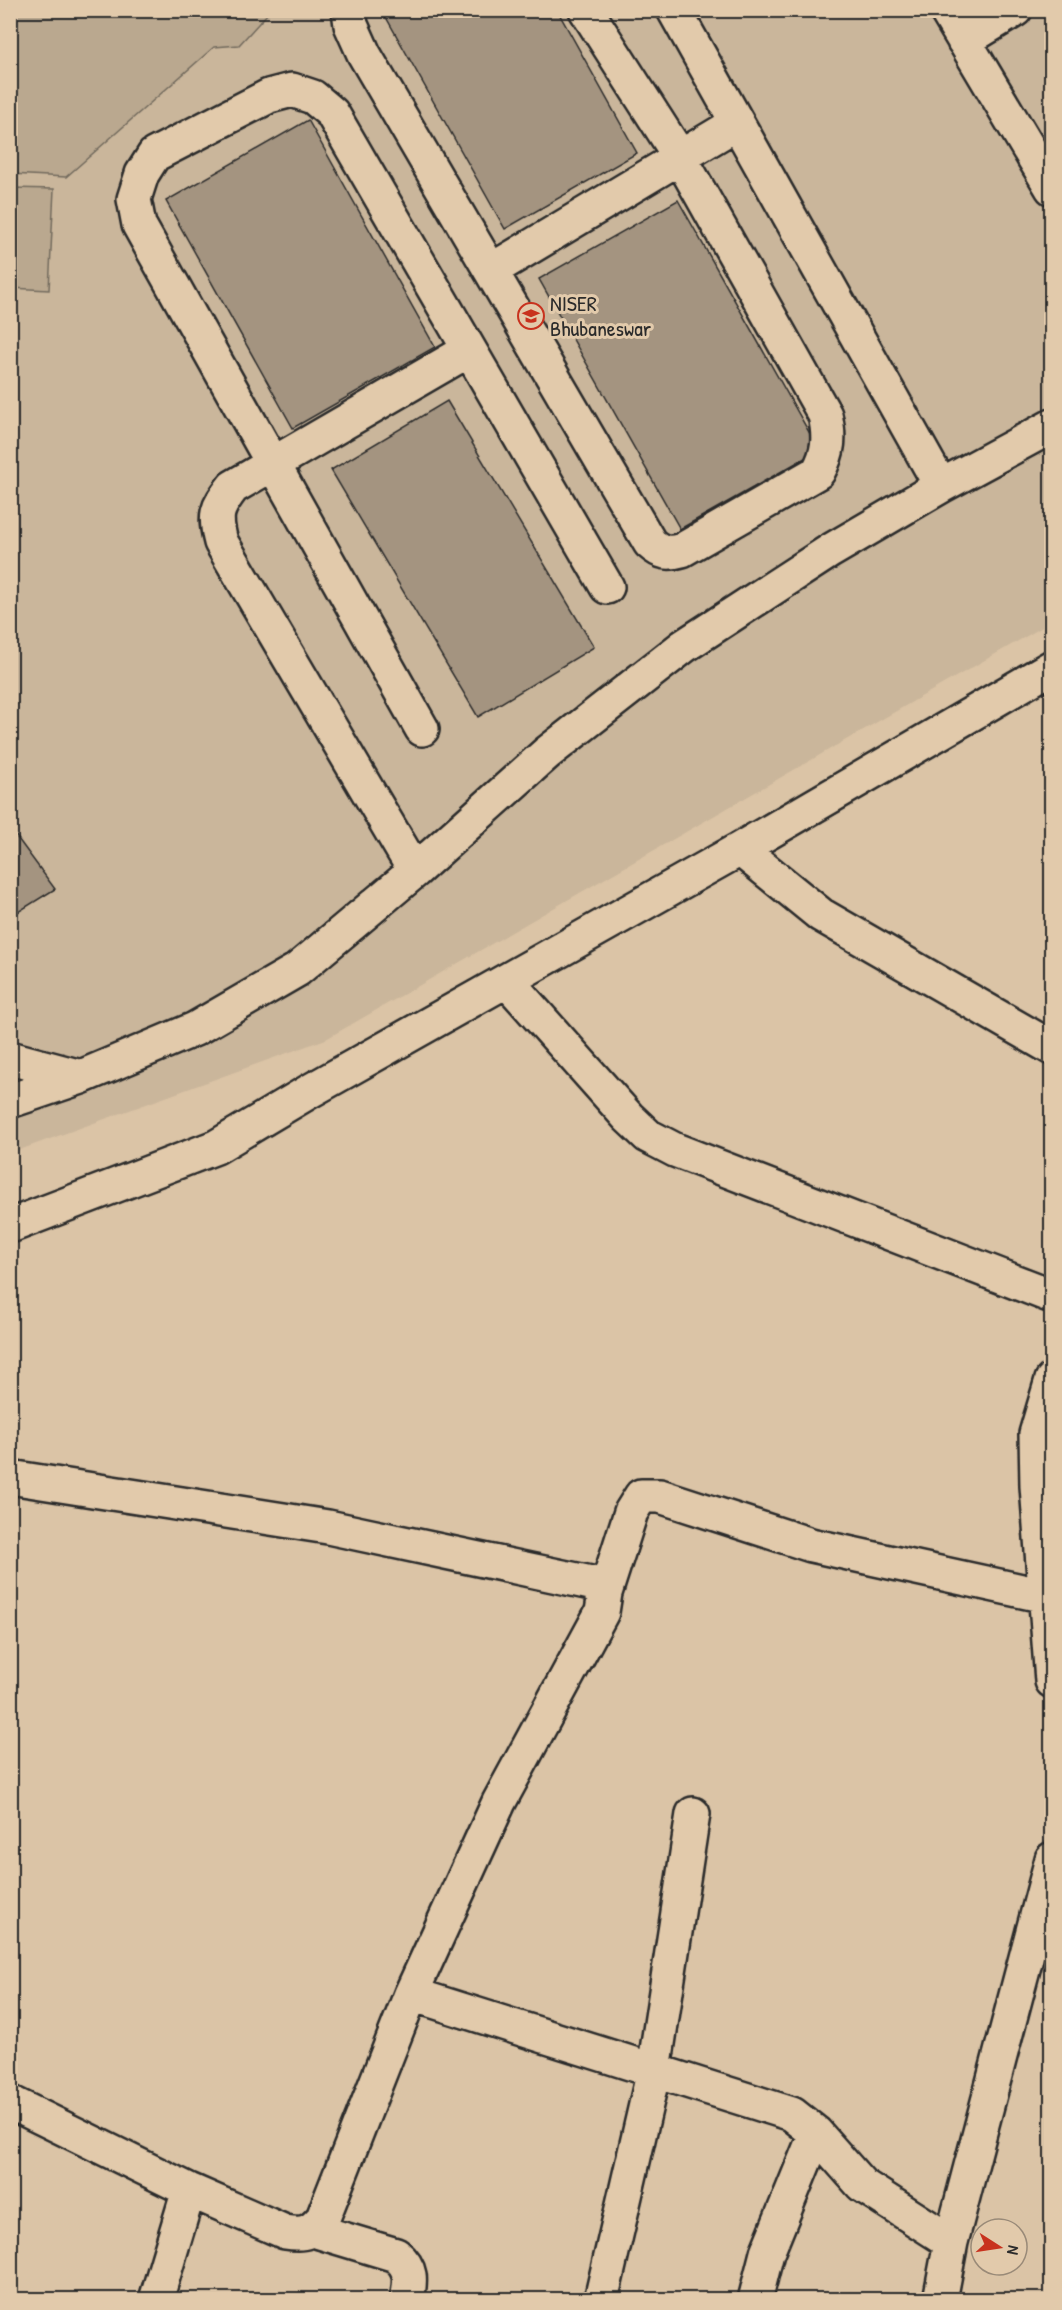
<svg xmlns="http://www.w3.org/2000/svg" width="1062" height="2310" font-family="'Patrick Hand',sans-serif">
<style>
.built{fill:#cab69b}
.garden{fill:#baa88f;stroke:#726a5d;stroke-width:1.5}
.building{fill:#a49480;stroke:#2b2b2b;stroke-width:1.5}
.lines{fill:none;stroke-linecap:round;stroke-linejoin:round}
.minor-casing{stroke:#2b2b2b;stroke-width:38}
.minor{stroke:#e2caab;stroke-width:33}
.labels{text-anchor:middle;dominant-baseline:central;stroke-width:6;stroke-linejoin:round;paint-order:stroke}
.poi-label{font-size:22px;fill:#2b2b2b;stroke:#e2caab;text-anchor:start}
</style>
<rect width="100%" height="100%" fill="#dbc4a6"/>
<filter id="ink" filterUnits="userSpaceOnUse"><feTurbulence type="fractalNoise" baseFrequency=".0167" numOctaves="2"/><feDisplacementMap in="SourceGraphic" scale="12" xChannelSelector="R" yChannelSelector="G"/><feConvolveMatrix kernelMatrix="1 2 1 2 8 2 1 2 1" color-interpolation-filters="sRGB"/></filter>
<g filter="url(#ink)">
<!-- built -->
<path class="built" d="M 11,11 L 1051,11 L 1051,622 L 326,1039 L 11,1153 Z"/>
<!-- garden -->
<path class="garden" d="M 11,10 L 270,10 L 270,11 L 239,45 L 214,47 L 66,177 L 11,174 Z
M 11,188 L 54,189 L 49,290 L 11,288 Z"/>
<!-- building -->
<path class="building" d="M 382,10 L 557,10 L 637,153 L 505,229 Z
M 308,120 L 435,347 L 293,428 L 166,201 Z
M 678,200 L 819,450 L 680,529 L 539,279 Z
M 447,401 L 594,647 L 478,717 L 331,470 Z
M 10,828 L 55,889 L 10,917 Z"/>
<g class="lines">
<defs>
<path id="minor" d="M 349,10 L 351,25 L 364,54 L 650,543 C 661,553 668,554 682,550 L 818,472 C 829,452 830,437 825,415 L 680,157 L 586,10
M 674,10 L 941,486
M 946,10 L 1052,188
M 964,41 L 1015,10
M 492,270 L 737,123
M 422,729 L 139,225 L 134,199 L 142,174 L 154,155 L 269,96 L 292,90 L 313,97 L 332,113 L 607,587
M 740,849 L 821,915 L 1052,1048
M 415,871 L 221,542 C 214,515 216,509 233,487 L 469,350
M 507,981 L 628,1117 L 648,1136 L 675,1150 L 1052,1296
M 10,1058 L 81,1077
M 10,1101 L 81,1077 L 195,1029 L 297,970 L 415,871 L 547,753 L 684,646 L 830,551 L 941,486 L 1052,426
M 10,1226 L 216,1147 L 310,1091 L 740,849 L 1052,667
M 1052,1380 L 1036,1434 L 1037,1486 L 1052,1681
M 10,1477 L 328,1527 L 591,1583 L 605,1593 L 602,1612 L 499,1802 L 411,1994 L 323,2218 C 310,2233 305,2235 285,2232 L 189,2190 L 10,2102
M 605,1593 L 631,1512 L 641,1496 L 660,1496 L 811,1545 L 1045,1596
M 411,1994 L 792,2114 L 816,2133 L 862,2185 L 951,2242
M 313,2230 L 396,2255 C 412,2268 411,2280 407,2300
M 156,2300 L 189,2190
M 601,2300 L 654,2070 L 693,1814
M 755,2300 L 767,2253 L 816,2133
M 940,2300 L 951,2242 L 1052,1859"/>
</defs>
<!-- minor casing -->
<use href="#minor" class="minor-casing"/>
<!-- minor -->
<use href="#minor" class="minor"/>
</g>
</g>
<!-- icons -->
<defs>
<symbol id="university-ring" viewBox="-11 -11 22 22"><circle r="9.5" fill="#e2caab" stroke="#c8321e" stroke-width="1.5"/><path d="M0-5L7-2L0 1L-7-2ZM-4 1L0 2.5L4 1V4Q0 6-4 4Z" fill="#c8321e"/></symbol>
</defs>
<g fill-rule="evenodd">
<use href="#university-ring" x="516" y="301" width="30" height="30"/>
</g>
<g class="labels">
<!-- poi labels -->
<g class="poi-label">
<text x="550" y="303">NISER<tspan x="550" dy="25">Bhubaneswar</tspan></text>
</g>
</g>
<!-- margin -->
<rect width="1062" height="2310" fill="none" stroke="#e2caab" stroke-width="36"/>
<rect x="18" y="18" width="1026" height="2274" fill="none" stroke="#2b2b2b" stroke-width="2" filter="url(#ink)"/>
<!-- north arrow -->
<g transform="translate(999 2247) rotate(102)"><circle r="28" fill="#e2caab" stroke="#998a78" stroke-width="1.5"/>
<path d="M0-4.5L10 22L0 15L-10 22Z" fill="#c8321e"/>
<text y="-9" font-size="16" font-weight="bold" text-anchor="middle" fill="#2b2b2b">N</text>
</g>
</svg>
